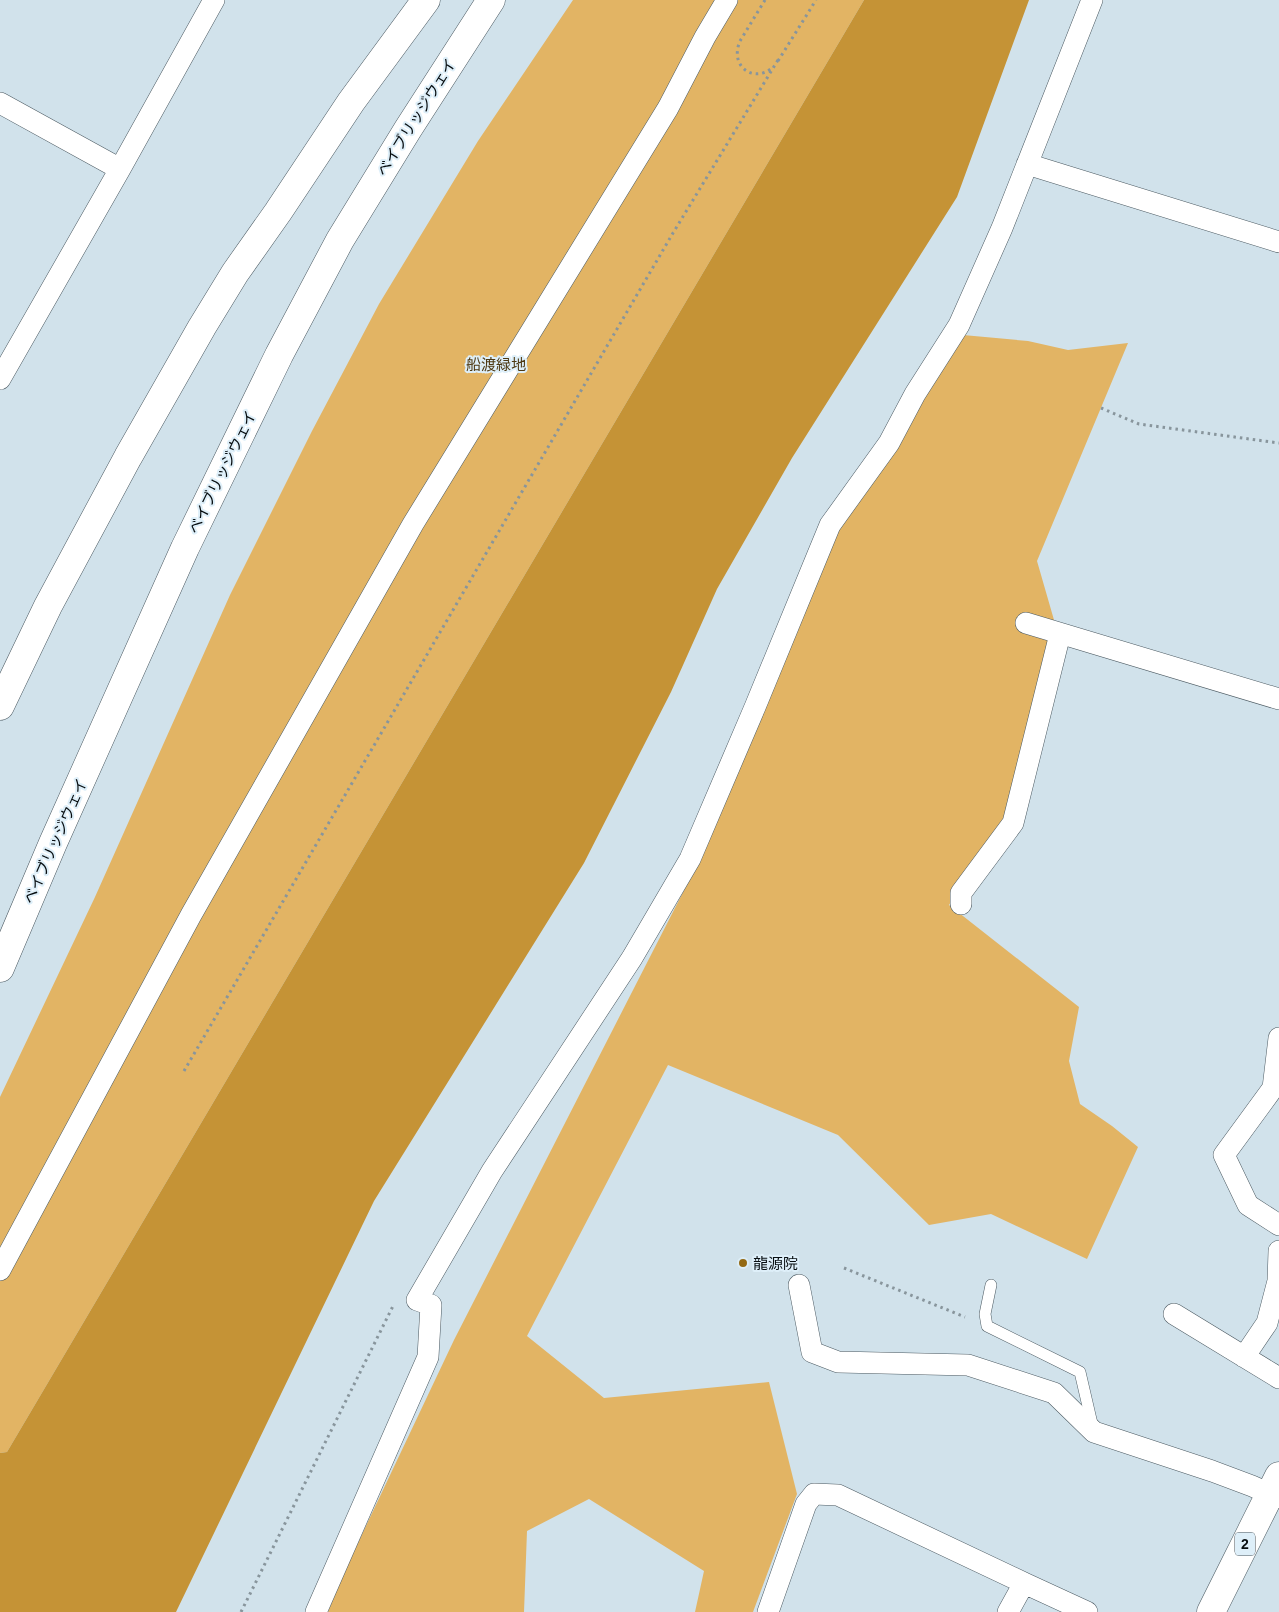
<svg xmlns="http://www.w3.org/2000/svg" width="1279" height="1612" font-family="Helvetica,'Noto Sans JP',sans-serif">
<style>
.green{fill:#e2b464}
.water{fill:#c59336}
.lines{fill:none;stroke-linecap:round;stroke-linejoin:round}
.service-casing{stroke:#4c5a62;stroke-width:12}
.minor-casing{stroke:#4c5a62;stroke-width:22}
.tertiary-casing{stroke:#4c5a62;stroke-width:29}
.primary-casing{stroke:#4c5a62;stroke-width:29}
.path{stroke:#88959c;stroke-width:3;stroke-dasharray:2.5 4;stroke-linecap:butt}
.service{stroke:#fff;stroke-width:11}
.minor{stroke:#fff;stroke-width:21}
.tertiary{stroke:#fff;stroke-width:28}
.primary{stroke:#fff;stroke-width:28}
.poi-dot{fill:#936914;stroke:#deeff9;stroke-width:2}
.labels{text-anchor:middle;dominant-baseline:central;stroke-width:4;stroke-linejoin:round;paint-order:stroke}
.shield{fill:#deeff9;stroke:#485156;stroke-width:1}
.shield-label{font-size:14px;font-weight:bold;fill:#070d10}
.street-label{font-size:15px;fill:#070d10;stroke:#deeff9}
.park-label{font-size:15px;fill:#4d3812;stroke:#deeff9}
.poi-label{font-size:15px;fill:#070d10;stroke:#deeff9;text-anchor:start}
</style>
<rect width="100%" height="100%" fill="#d1e2eb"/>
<!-- green -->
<path class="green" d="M 573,0 L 864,0 L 7,1452 L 0,1453 L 0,1097 L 95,897 L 230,595 L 312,431 L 379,304 L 478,141 Z
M 963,335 L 1028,341 L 1068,350 L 1128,343 L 1037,561 L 1054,620 L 1011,810 L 949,905 L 1079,1007 L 1069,1061 L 1080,1104 L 1112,1126 L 1138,1147 L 1087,1259 L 991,1214 L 929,1225 L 838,1135 L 668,1065 L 527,1336 L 604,1398 L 769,1382 L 797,1494 L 753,1612 L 695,1612 L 704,1571 L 589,1499 L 527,1531 L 524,1612 L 328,1612 L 338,1585 L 454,1340 L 698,863 L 838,531 Z"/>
<!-- water -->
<path class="water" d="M 864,0 L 1029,0 L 957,197 L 792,458 L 717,589 L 671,692 L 584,863 L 374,1201 L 176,1612 L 0,1612 L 0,1453 L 7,1452 Z"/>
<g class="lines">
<defs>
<path id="service" d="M 991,1285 L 985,1314 L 987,1326 L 1080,1372 L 1093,1428"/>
<path id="minor" d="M 0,103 L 120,169
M 1027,164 L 1279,242
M 0,379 L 120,169 L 214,0
M 1026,623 L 1279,699
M 961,904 L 961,893 L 1013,823 L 1060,634
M 1279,1038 L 1273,1088 L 1224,1155 L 1248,1205 L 1279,1225
M 0,1270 L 191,915 L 413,524 L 668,108 L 705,37 L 727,0
M 799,1285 L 812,1352 L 838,1362 L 968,1365 L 1054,1393 L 1094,1432 L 1212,1471 L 1252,1486 L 1270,1494
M 1174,1314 L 1279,1378
M 1244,1357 L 1267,1323 L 1278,1281 L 1279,1251
M 316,1612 L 428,1357 L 431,1305 L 417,1300 L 492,1171 L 632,958 L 690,859 L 755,707 L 830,525 L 889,443 L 915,394 L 959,325 L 1002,228 L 1092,0
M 768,1612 L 806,1504 L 814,1494 L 838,1495 L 1024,1583
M 1008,1612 L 1024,1583 L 1087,1612"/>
<path id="tertiary" d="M 0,706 L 48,606 L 128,457 L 202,327 L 235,273 L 278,212 L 351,102 L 426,0
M 0,968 L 53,843 L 185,548 L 279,355 L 340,240 L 408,129 L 491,0"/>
<path id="primary" d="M 1211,1612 L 1279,1476"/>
</defs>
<!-- service casing -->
<use href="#service" class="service-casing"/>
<!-- minor casing -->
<use href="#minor" class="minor-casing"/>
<!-- tertiary casing -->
<use href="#tertiary" class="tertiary-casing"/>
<!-- primary casing -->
<use href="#primary" class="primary-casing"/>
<!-- path -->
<path class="path" d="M 765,0 L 740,41 C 729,67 754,83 772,68
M 778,61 L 816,0
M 1101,408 L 1139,424 L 1279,443
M 184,1071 L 673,233 L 778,60
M 844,1268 L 965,1317
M 241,1612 L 393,1306"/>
<!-- service -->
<use href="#service" class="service"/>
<!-- minor -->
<use href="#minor" class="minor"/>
<!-- tertiary -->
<use href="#tertiary" class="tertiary"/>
<!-- primary -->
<use href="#primary" class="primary"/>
</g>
<!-- markers -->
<circle class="poi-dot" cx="743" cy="1263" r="5"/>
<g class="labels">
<!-- shield labels -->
<rect class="shield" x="1235" y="1532.5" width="20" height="23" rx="4"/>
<g class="shield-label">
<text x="1245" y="1544">2</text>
</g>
<!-- street labels -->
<g class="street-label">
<text transform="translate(416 117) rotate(-58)">ベイブリッジウェイ</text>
<text transform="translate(222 472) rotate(-64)">ベイブリッジウェイ</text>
<text transform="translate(55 841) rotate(-66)">ベイブリッジウェイ</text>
</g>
<!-- park labels -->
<g class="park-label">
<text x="496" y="364">船渡緑地</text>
</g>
<!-- poi labels -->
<g class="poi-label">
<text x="753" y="1263">龍源院</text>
</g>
</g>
</svg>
